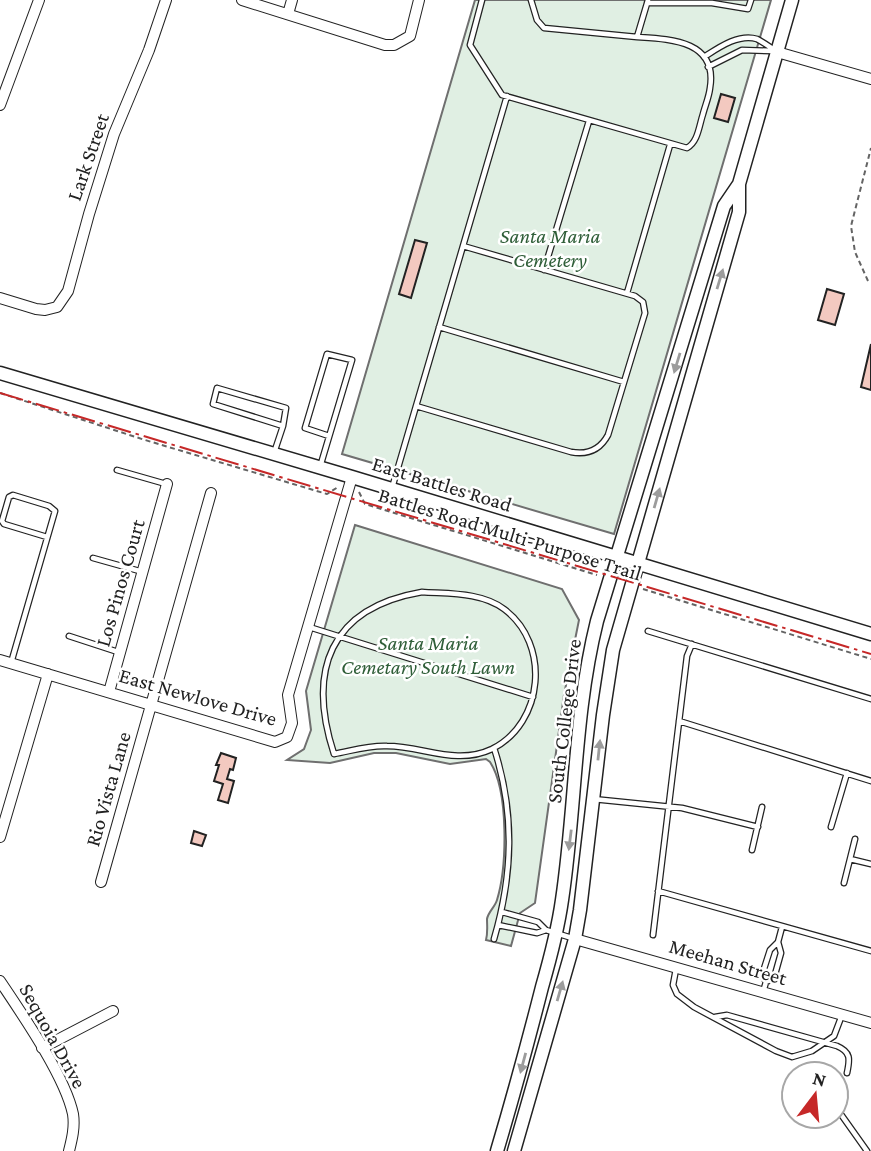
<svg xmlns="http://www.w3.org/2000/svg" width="871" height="1151" font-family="'Crimson Pro',serif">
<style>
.green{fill:#e0efe3;stroke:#6f6f6f;stroke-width:2}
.building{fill:#f3c9c0;stroke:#222;stroke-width:2}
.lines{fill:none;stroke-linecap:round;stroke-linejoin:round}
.lane-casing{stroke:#222;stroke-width:7}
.street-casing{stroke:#222;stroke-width:12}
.secondary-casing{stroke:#222;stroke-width:15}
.path{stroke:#646464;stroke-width:2;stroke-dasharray:5 3.5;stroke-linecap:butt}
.lane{stroke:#fff;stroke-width:4.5}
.street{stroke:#fff;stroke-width:10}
.secondary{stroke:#fff;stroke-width:12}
.power{stroke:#c62828;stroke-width:2;stroke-dasharray:24 5 3.5 5;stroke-linecap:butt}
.oneway{fill:#9c9c9c}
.labels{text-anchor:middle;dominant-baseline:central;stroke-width:5;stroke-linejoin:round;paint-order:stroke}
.street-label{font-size:21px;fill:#222;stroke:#fff}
.park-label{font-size:21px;font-style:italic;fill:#2f5e38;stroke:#fff}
</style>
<rect width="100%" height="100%" fill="#fff"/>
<!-- green -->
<path class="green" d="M 475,0 L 771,0 L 614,534 L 342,454 Z
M 355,525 L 562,589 L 579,620 L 564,695 L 535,903 L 520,913 L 511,946 L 486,940 C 488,932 487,926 487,919 C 488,912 495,907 497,900 C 507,867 509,791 490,762 L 486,759 L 450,764 L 396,753 L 374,753 L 330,763 L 287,760 L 304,749 L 311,730 L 306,691 Z"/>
<!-- building -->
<path class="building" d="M 721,94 L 735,98 L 728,122 L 714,118 Z
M 415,240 L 427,243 L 411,298 L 399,294 Z
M 827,289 L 844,294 L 835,325 L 818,320 Z
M 871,344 L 871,390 L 861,387 Z
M 221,753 L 236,758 L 233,770 L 230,769 L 227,779 L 234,781 L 228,803 L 218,800 L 223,784 L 214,781 L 219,765 L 216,765 Z
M 194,831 L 206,835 L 202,846 L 191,843 Z"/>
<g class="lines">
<defs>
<path id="lane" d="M 482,0 L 470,45 L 502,95 L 687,148 C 698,142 699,126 703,114 C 705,106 709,97 710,88 C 718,40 669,39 637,37
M 531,0 L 537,20 L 544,28 L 637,37 L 648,0
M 647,3 L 712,3 L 748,9 L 751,0
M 704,57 C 718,48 739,33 757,39 C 763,42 770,47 776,51
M 708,67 L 742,50 L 774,51
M 544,270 L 589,121
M 627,293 L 670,145
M 439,327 L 624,382
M 217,388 L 286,408 L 283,426 L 213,404 Z
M 416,406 L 571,452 C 587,455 600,450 608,435 L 645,313 L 643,302 L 635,296 L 463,246
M 274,453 L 283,426
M 320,467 L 352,360 L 327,354 L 305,428 L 329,436
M 117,470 L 166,484
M 392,488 L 507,96
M 93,558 L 143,572
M 422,592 C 449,594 481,592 504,609 C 551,644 544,723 492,749 C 456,766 423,746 387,746 C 369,745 351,751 334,754 C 307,671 329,608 422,592 Z
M 309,627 L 533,697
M 648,631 L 871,699
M 69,636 L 118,652
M 11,663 L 55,511 L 49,506 L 13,495 L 9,497 L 2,521 L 4,524 L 47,537
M 679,721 L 871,781
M 593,799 L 682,808 L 758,827
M 831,827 L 847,773
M 752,850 L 762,807
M 850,859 L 871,864
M 844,883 L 855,839
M 658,891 L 871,951
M 502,912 L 538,922 L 546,930 L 572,938
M 498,925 L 537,933 L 546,930
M 653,935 L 687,656 L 692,644
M 494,939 C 513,874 515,813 494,748
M 778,942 L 782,927
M 676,969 L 673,985 L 677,994 L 694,1007 L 776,1051 L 792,1057 L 812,1051 L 834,1036 L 842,1015
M 763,992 L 766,982 L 762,975 L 770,950 L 778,942 L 781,953 L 774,978 L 766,982
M 715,1017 L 727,1015 L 837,1046 C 851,1052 850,1059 847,1073
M 840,1113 L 867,1151"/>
<path id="street" d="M 242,0 L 385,45 L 394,45 L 410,36 L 419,0
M 288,14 L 292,0
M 777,52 L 871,79
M 0,105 L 39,0
M 0,298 L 36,309 L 45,310 L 57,307 L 68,291 L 89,214 L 114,134 L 149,50 L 166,0
M 0,660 L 275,742 L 287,737 L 292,723 L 288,695 L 352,477
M 109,692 L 167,484
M 0,837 L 48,674
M 101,882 L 211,493
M 575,939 L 871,1023
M 0,981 C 22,1014 65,1076 73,1114 C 75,1127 72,1139 69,1151
M 42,1048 L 113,1011"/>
<path id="secondary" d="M 0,373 L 352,477 L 871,634
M 497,1151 C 513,1097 528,1042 542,987 C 550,959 558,929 562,900 C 576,807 574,713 597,621 L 724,206 L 739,184
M 514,1151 L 575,939 L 580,910 L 603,715 L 613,650 L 739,212 L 739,184 L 792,0"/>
</defs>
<!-- lane casing -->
<use href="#lane" class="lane-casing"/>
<!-- street casing -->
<use href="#street" class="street-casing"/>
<!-- secondary casing -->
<use href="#secondary" class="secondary-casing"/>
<!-- path -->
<path class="path" d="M 868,281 L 855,252 L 851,226 L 871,148
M 0,393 L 145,440 L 327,494 L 338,487
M 359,492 L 365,504 L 597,575
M 643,589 L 871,659"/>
<!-- lane -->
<use href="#lane" class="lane"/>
<!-- street -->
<use href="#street" class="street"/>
<!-- secondary -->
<use href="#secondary" class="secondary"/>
<!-- power -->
<path class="power" d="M 0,393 L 871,654"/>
</g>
<!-- one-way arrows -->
<defs><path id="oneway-solid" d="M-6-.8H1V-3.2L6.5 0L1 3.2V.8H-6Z" transform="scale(1.75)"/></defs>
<g class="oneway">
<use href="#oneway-solid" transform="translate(720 279) rotate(-73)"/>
<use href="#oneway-solid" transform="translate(677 363) rotate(107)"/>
<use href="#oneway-solid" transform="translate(657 498) rotate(-74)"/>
<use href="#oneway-solid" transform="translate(599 750) rotate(-84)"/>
<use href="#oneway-solid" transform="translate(570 840) rotate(97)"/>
<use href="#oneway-solid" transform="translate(560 991) rotate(-74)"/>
<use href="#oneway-solid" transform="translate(523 1063) rotate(105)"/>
</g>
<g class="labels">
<!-- street labels -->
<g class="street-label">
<text transform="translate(88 157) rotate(-71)">Lark Street</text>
<text transform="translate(442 484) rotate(17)">East Battles Road</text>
<text transform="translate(510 534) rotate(17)">Battles Road Multi-Purpose Trail</text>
<text transform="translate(120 583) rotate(-74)">Los Pinos Court</text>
<text transform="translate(198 697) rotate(16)">East Newlove Drive</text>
<text transform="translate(564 721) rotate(-83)">South College Drive</text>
<text transform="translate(108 789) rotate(-74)">Rio Vista Lane</text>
<text transform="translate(728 962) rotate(16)">Meehan Street</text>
<text transform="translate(53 1036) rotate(61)">Sequoia Drive</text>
</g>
<!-- park labels -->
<g class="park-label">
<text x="550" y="236">Santa Maria<tspan x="550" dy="24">Cemetery</tspan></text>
<text x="428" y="643">Santa Maria<tspan x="428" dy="24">Cemetary South Lawn</tspan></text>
</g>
</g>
<!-- north arrow -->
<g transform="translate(815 1095) rotate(16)"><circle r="33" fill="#ffffff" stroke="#a7a7a7" stroke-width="2"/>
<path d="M0-5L12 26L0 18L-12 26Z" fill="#c62828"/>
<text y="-10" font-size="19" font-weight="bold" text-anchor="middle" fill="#222222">N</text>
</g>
</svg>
